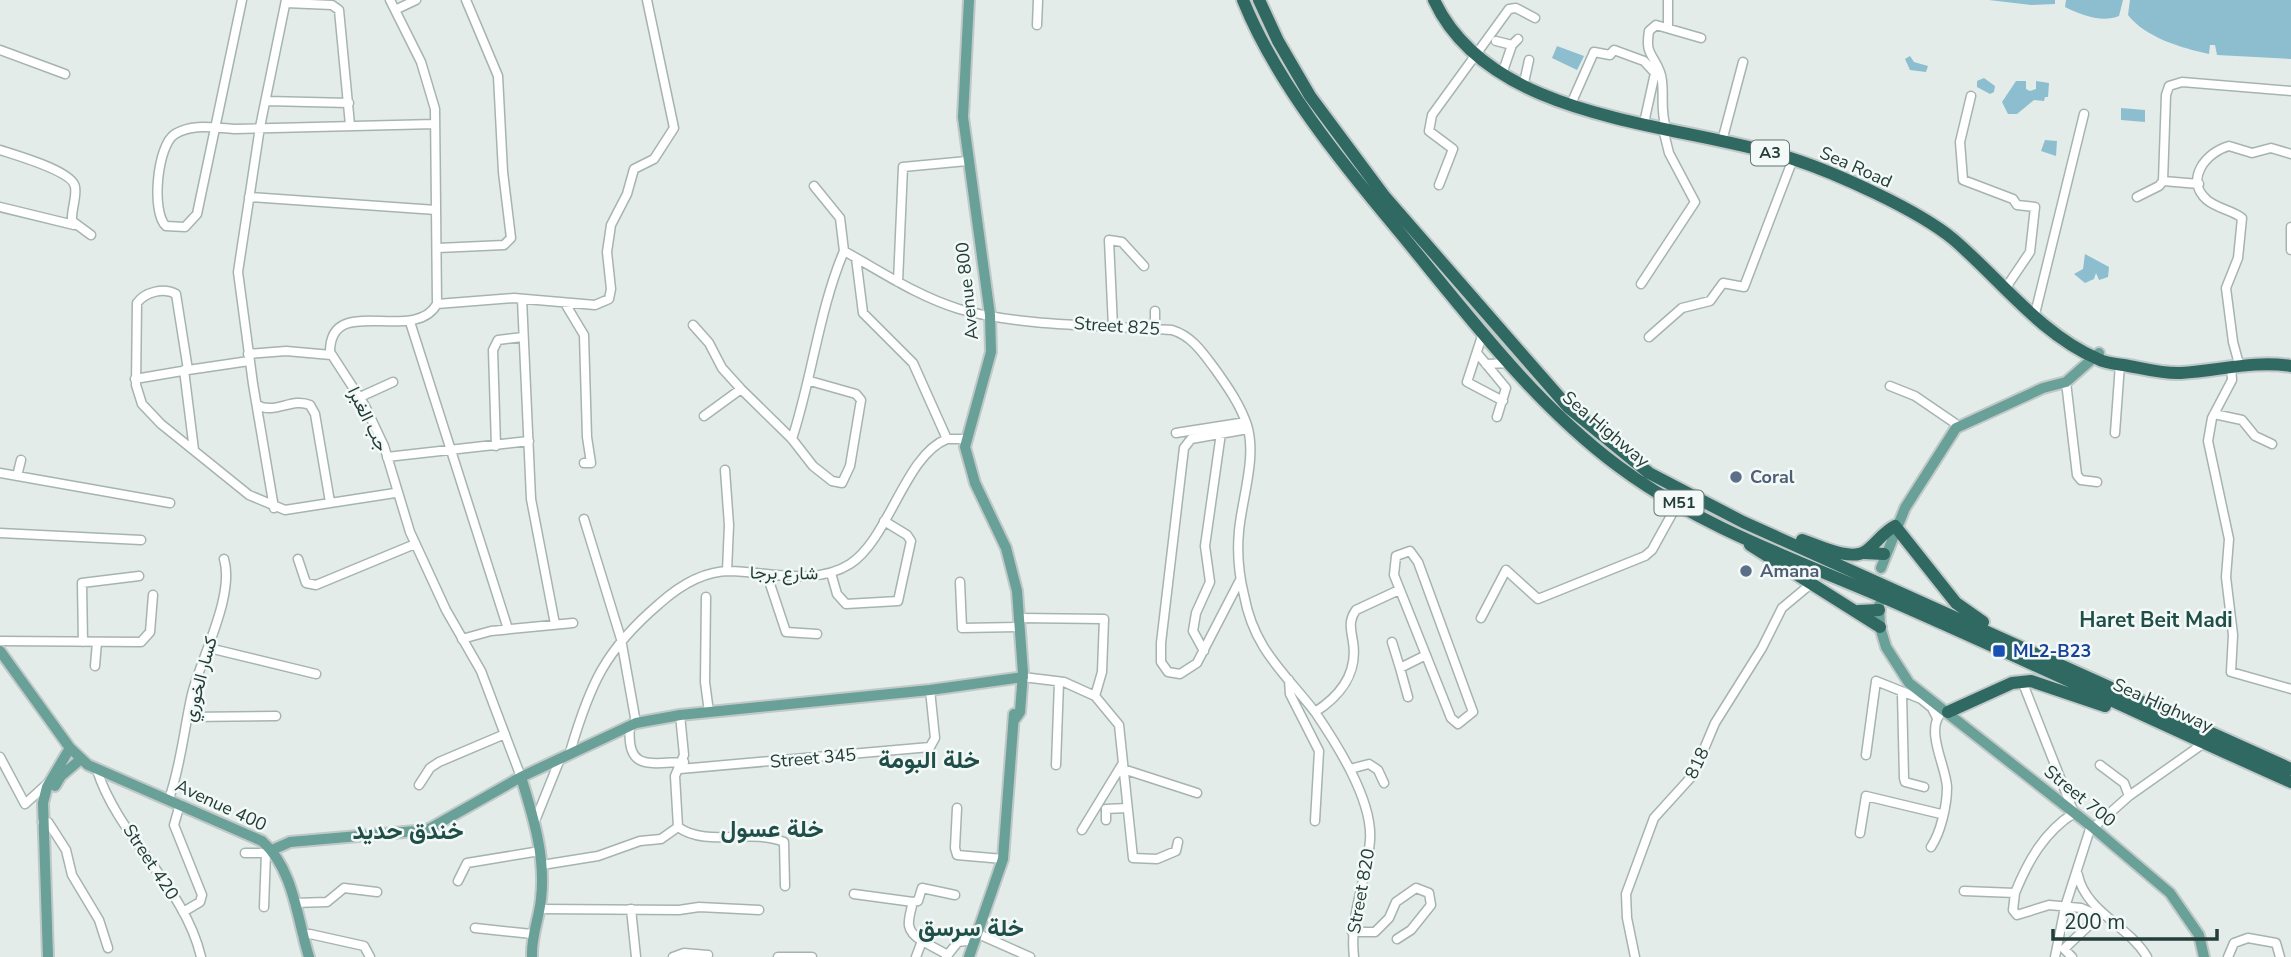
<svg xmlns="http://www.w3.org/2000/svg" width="2291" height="957" font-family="'Nunito Sans',Vazirmatn,sans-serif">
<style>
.water{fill:#8dbecf}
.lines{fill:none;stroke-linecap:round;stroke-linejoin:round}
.minor-casing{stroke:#a6b4b1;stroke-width:11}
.major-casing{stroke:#c1c9c8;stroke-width:14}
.highway-casing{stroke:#c1c9c8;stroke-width:16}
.minor{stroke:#fff;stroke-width:8}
.major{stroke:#69a098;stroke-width:10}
.highway{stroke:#306862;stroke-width:12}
.service-dot{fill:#5c6f8a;stroke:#f3f9f7;stroke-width:2.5}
.transit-dot{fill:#1a4fb4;stroke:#f3f9f7;stroke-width:2.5}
.labels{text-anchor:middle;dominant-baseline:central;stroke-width:5;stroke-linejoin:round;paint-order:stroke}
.shield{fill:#f3f9f7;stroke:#617572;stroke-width:2}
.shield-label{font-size:16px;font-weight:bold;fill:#233d39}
.street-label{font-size:18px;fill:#233d39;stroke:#f3f9f7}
.service-label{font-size:18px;font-weight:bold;fill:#4e5e75;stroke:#f3f9f7;text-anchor:start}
.transit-label{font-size:18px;font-weight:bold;fill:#164399;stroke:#f3f9f7;text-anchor:start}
.quarter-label{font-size:21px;font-weight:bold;fill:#204e48;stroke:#f3f9f7}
.district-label{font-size:24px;font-weight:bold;fill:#204e48;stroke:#f3f9f7}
</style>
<rect width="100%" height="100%" fill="#e3ece9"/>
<!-- water -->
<path class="water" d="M 1989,0 L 2055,0 L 2055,4 L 2031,5 Z
M 2066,0 L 2123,0 L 2119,16 C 2102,23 2081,15 2065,7 Z
M 2130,0 L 2291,0 L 2291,59 L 2217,55 L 2215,45 L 2210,45 L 2209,54 C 2182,48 2146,38 2128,15 Z
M 1557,46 L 1584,56 L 1577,70 L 1552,58 Z
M 1910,56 L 1914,62 L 1928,66 L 1926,72 L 1910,70 L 1905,59 Z
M 1984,78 L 1995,86 L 1994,92 L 1990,94 L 1977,87 L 1977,81 Z
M 2016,81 L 2026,81 L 2026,89 L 2030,91 L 2036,89 L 2036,81 L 2049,83 L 2048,97 L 2045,97 L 2044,101 L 2034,100 L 2017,114 L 2008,114 L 2002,102 Z
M 2121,108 L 2145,110 L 2145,122 L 2121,120 Z
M 2045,140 L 2057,141 L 2056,156 L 2041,151 Z
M 2085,254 L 2109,267 L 2108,277 L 2099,280 L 2096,273 L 2094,279 L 2085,283 L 2074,274 L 2083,269 Z"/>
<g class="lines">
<defs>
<path id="minor" d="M 242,0 L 197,214 L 185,227 L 166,226 C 151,213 157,145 175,134 C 193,123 214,128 234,129 L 435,124
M 390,0 L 421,62 L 435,109 L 437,304 C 414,345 330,292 330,352 L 365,406 L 384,446 L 410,532 L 446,610 L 481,671 L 521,777
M 286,3 L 332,5 L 339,10 L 350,125
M 395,10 L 416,0
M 1037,25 L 1038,0
M 1668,27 L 1668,0
M 1496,41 L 1512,45
M 0,50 L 65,74
M 1502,74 L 1512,45 L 1518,39
M 1523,87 L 1529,60
M 1971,96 L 1960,142 L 1963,180 L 2013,199 L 2017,205 L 2035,207 L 2030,252 L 2005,289
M 267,101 L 349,103
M 1571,104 L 1594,52 L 1610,55 L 1614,50 L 1644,61 L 1655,73 L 1644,123
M 1722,141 L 1743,62
M 0,150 C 15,155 73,171 75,187 C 77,197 71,210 72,221 L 91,235
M 2163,181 L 2199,184
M 1439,185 L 1453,149 L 1429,131 L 1432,115 L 1509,9 L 1516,8 L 1535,18
M 814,186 L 840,218 L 844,251 C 882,272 917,296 959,309 C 1021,327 1107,325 1172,330 C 1192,336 1203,353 1215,369 C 1227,386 1240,404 1247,425 C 1257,457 1242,498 1239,531 C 1237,552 1239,575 1244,595 C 1254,649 1283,671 1315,712
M 249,197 L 436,210
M 2137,197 L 2159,186 L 2163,181 L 2166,95 L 2169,86 L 2182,82 L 2291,91
M 0,207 L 74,225
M 2291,227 L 2291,250
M 438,248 L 504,245 L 511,238 L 503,172 L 498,76 L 466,0
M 856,258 L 863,313 L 913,363 L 947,439 L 966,439
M 898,282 L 903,167 L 967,161
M 1641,284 L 1695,202 L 1669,153 L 1664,133 L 1666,128 C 1659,107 1666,87 1660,72 C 1653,53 1645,55 1649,31 L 1656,25 L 1701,38
M 522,299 L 531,499 L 555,624
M 437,304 L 514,298 L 595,305 L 609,299 L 611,289 L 607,252 L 611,225 L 627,194 L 634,169 L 654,159 L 674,128 L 647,0
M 566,305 L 584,335 L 587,437 L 591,463 L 584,463
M 2034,318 L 2084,114
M 410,322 L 508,629
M 693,325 L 709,343 L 722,368 L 741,389 L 792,439 L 813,466 L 832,481 L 842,483 L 850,466 L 861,400 L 856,394 L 810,381
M 1113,327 L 1109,240 L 1122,242 L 1144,266
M 1155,328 L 1155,311
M 1483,333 L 1467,382 L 1503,401
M 1649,337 L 1682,308 L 1710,301 L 1723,283 L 1744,287 L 1793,159
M 1477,353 L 1506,388 L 1497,417
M 248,354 L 286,351 L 331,355
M 249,361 L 188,370 L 176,294 C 164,287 145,292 137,303 L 136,385 L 142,404 L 161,424 L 249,495 L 285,510 L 395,493
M 1486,364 L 1511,363
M 2239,364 L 2233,342 L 2226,288 L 2238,258 L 2242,218 C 2232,210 2218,209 2207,200 C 2184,180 2206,152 2229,146 L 2252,153 L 2271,148 L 2291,154
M 2231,366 L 2232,380 L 2212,418 L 2208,441 L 2229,539 L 2226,577 L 2233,635 L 2231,672 L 2291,689
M 184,370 L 194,450
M 135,379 L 188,370
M 2066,382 L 2077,475 L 2081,480 L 2097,482
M 1890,386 L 1915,396 L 1959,426
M 360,397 L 393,382
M 257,405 C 275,415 292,397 310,405 L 315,414 L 330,502
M 2214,414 L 2242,420 L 2255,436 L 2272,444
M 704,416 L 741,389
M 1176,433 L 1246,422
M 2115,433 L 2120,364
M 792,439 C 812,378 819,310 844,251
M 496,446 L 493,350 L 498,340 L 523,337
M 387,457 L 529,441
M 725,470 L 729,525 L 727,571
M 0,473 L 170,503
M 17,476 L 21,460
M 274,508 L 253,384 L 238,272 L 260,127 L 286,0
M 584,519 L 621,639 L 636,723
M 0,533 L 141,540
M 1410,551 L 1418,562 L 1473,712 L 1458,724 L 1451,718 L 1394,575 L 1396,556 Z
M 298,559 L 306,583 L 316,585 L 415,544
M 831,573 L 837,594 L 846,604 L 898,601 L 911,541 L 907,535 L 884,521
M 767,575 L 786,632 L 817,634
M 1240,580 L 1197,663 L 1180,674 L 1168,672 L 1161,662 L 1161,643 L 1184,448 L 1191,439 L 1248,429
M 960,582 L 962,628 L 1020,627
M 706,597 L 705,682 L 709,712
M 1020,618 L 1104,619 L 1102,672 L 1095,696
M 1481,618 L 1506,570 L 1538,599 L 1645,556 L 1652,550 L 1678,503
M 462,639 L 491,631 L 573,623
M 0,641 L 141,642 L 150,632 L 153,595
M 83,642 L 82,583 L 139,576
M 1392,642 L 1400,668
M 209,648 L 316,674
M 1204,651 L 1193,631 L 1196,613 L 1210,582 L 1205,546 L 1221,433
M 95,666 L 97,642
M 1023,677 L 1064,682 L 1095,696 L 1119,725 L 1133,858 L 1157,859 L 1176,851 L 1178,842
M 1289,680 L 1290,694 L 1319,751 L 1315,821
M 1902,694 L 1904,778 L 1905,782 L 1924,787
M 1408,697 L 1400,668 L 1426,655
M 188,717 L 276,716
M 630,726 C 626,771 649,763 684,762
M 570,752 C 590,684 605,650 659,604 C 679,586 702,571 730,571 C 768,572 816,586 850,564 C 889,539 905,455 947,439
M 1866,755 L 1876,681 L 1921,699 L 1932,708 L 1937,718
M 0,757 L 25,804 L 48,783
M 1056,765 L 1059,682
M 2100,765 L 2124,783 L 2129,796
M 680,769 L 930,747 L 935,738 L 930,690
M 1123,769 L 1197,793
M 1350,769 L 1369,764 L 1378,770 L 1384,783
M 97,770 C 118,837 185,887 201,957
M 419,785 L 430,768 L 439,762 L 505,734
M 169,799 C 181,765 184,729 192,694 C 201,658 235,595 224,559
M 180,804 L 174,825 L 202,895 L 200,902 L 183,912
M 957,808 L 955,848 L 957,855 L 1003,859
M 1106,820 L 1106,809 L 1127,808
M 535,821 L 560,759
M 42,822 L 48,822 L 66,850 L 72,875 L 99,920 L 108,948
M 678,827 L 675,776 L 684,755 L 680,715
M 2093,828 L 2129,796 L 2204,743
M 1082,830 L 1123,763
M 1860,833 L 1866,796 L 1941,814
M 1931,847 C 1941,832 1947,805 1947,787 C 1946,767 1927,734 1939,716
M 245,853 L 266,853
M 542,865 L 598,856 L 640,841 L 661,839 L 678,827 C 707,848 751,828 784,842 L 785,886
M 2078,875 C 2085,911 2130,927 2147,957
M 458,881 L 467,863 L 540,851
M 1964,891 L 2015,893 C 2028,861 2044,832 2074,813 L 2022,681
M 2015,893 L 2013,910 L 2017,915 L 2049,905 L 2081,908 L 2100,916
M 854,894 L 913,902 L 918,901 L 922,888 L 955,895
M 913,902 C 908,921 904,930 922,941
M 294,903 L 327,902 L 344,888 L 377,892
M 264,907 L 266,853 L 272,850
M 540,909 L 679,910 L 699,907 L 759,910
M 631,909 L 636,957
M 475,928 L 532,934
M 1352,932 L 1375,932 L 1389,918 L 1396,902 L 1416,888 L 1429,893 L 1431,905 L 1411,930 L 1397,939
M 976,933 L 1030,957
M 302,935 L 310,934 L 364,946 L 370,957
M 673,957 L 684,953 L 708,955
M 778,957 L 812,957
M 916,957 L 922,941 L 948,955
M 946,957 L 958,942 L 974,940
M 1354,957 C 1349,915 1367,880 1370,840 C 1373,800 1336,743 1315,712 C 1340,696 1358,673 1353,642 C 1351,629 1348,621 1356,610 L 1399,590
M 1635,957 L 1627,918 L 1626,894 L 1654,818 L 1693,775 L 1715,723 L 1762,648 L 1782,608 L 1812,583
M 2055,957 L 2065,907 L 2091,826
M 2072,957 L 2064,949 L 2102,913
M 2228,957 L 2234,943 L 2248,938 L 2276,943 L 2280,957"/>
<path id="major" d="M 969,0 L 963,117 L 990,315 L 991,352 L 965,447 L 975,483 L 1006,548 L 1017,591 L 1023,673 L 1020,712 L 1015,719
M 1881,568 L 1905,508 L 1956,428 L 2043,388 L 2066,382 L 2099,353
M 1879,605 L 1880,627 L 1886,647 L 1909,683 L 2091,826 L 2170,893 L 2199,935 L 2204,957
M 0,651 L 70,748 L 88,765 L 262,841 C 294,869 297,919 309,957
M 521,777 C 533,816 546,857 541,899 C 539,919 531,936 532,957
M 55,786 L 61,776 L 81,759
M 272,850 L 290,842 L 427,830 L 521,777 L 636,723 L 680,715 L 930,690 L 1023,677
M 48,957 L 43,803 L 47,787 L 70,748
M 969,957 L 1003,859 L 1014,714"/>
<path id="highway" d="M 1243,0 C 1276,82 1341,162 1397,229 C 1465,311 1532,402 1618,466 C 1702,529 1808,564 1903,606 C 2033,663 2161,724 2291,782
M 1259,0 L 1278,41 L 1310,96 L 1385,197 L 1568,407 L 1649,473 L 1743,522 L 2291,769
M 1434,0 C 1491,123 1679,122 1793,159 C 1836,173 1918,210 1953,239 C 2000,279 2040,334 2098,359 C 2107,364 2119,364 2129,366 C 2146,369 2163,374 2181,373 C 2219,371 2253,360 2291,366
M 1802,540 C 1818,545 1850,562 1866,551 C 1877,543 1883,532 1895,526 L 1956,603 L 1983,622
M 1750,545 L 1880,627
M 1864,553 L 1884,554
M 1858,611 L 1879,610
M 1948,712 L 2012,683 L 2031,681 L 2105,706"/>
</defs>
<!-- minor casing -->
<use href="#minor" class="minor-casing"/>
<!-- major casing -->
<use href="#major" class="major-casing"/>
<!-- highway casing -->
<use href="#highway" class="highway-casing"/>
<!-- minor -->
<use href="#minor" class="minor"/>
<!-- major -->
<use href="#major" class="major"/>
<!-- highway -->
<use href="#highway" class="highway"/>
</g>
<!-- markers -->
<g class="service-dot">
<circle cx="1736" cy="477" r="7"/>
<circle cx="1746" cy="571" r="7"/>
</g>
<rect class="transit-dot" x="1992" y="644" width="14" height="14" rx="3.5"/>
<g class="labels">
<!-- shield labels -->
<g class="shield">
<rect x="1751" y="140.5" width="38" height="25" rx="5"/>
<rect x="1654.5" y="490.5" width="49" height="25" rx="5"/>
</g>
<g class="shield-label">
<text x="1770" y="153">A3</text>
<text x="1679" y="503">M51</text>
</g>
<!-- street labels -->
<g class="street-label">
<text transform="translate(1856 167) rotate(24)">Sea Road</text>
<text transform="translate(967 291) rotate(-96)">Avenue 800</text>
<text transform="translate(1117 326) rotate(4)">Street 825</text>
<text transform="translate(368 419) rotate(64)">جب الغبرا</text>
<text transform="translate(1606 429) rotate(40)">Sea Highway</text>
<text transform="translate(784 573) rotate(1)">شارع برجا</text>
<text transform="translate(200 679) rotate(-75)">كسار الخوري</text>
<text transform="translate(2163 705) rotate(24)">Sea Highway</text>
<text transform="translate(813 758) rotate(-5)">Street 345</text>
<text transform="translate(1697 763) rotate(-65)">818</text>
<text transform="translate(2080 796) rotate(39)">Street 700</text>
<text transform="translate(221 805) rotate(25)">Avenue 400</text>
<text transform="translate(151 862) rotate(57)">Street 420</text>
<text transform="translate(1361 891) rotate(-80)">Street 820</text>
</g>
<!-- service labels -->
<g class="service-label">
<text x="1750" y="477">Coral</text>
<text x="1760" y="571">Amana</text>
</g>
<!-- transit labels -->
<g class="transit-label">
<text x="2013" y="651">ML2-B23</text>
</g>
<!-- quarter labels -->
<g class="quarter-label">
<text x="2156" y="620">Haret Beit Madi</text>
</g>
<!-- district labels -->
<g class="district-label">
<text x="929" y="760">خلة البومة</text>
<text x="772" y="829">خلة عسول</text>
<text x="408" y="831">خندق حديد</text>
<text x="971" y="928">خلة سرسق</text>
</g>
</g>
<!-- scale -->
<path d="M2053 929v10h164v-10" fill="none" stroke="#233d39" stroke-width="3.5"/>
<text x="2064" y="929" font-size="21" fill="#233d39" stroke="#f3f9f7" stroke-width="5" paint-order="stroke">200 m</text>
</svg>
